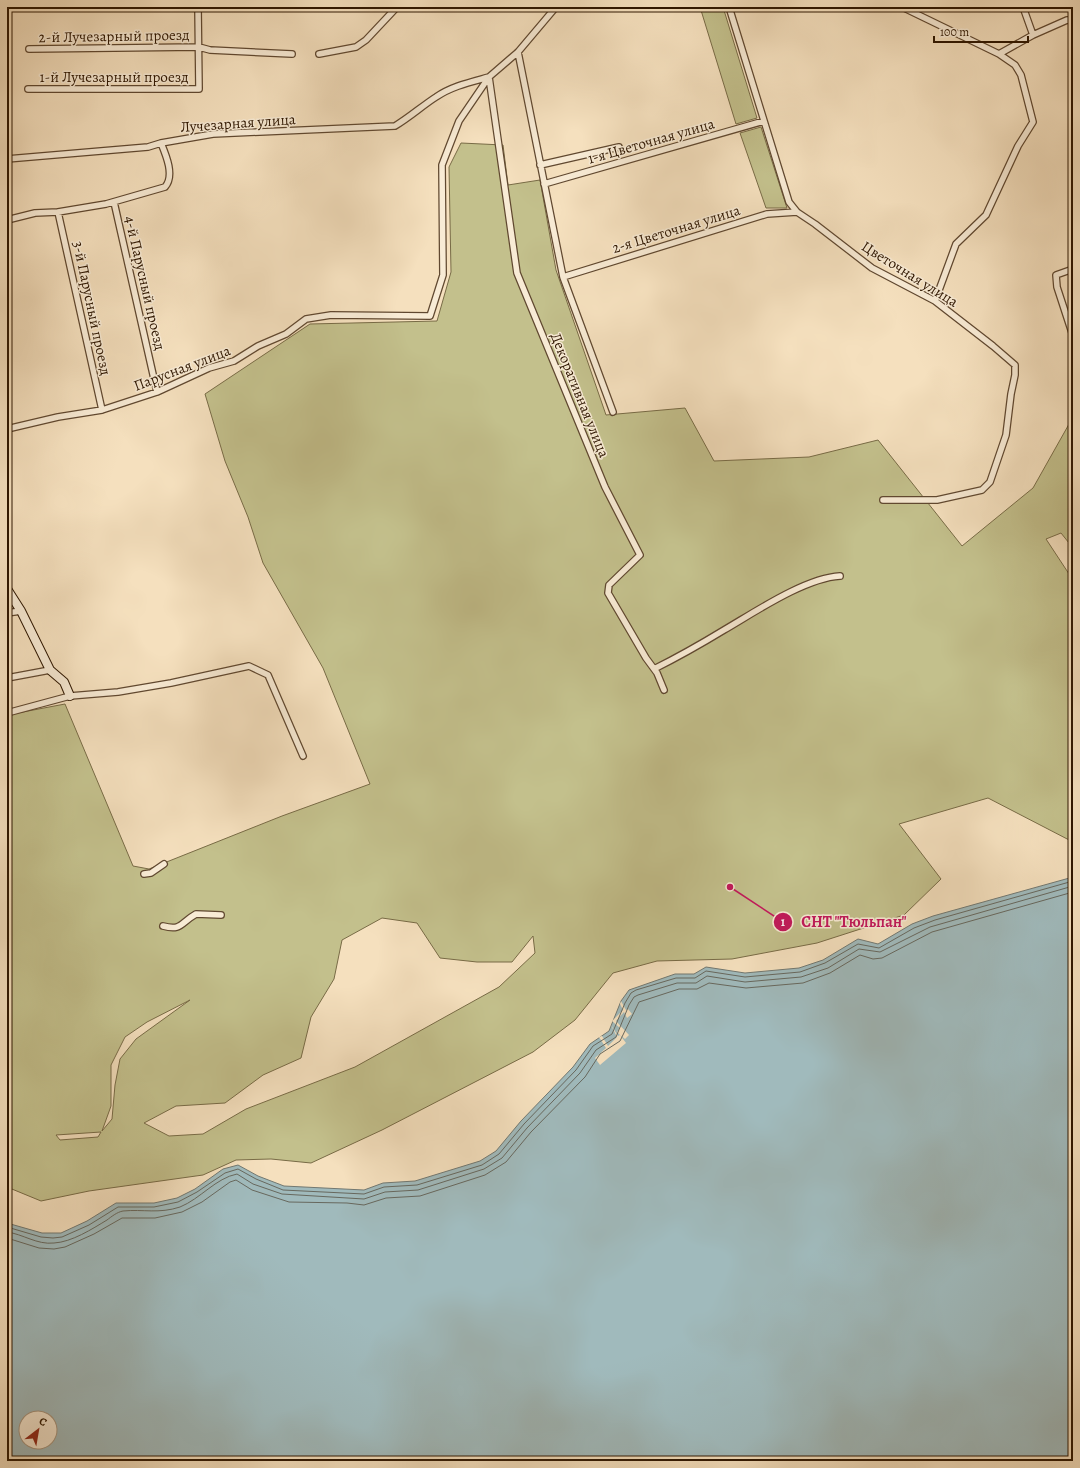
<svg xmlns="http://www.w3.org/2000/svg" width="1080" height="1468" font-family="Alegreya,serif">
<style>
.green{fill:#c3c08c;stroke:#786b46;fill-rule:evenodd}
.water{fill:#a0babc;stroke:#727871;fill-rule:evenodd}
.pier{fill:#f5e0be}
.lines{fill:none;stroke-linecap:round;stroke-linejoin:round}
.shore{stroke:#67685e;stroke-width:1}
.street-casing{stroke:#604830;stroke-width:8}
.secondary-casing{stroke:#2e1600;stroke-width:10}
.street{stroke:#f8ebd5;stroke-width:5.5}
.secondary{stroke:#f8ebd5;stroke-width:8}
.labels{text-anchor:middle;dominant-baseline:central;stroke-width:3;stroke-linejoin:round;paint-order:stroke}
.street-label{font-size:15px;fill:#2e1600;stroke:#f8ebd5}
.leader{fill:none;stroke:#c2185b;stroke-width:1.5}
.callout-dot{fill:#c2185b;stroke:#f8ebd5;stroke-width:1.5}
.mark-label{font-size:12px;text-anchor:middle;font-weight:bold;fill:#fff}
.callout-label{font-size:16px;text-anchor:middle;font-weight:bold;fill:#c2185b;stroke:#f8ebd5;stroke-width:3;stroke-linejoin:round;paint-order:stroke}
</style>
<rect width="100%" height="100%" fill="#f5e0be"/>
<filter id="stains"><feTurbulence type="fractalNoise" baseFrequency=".005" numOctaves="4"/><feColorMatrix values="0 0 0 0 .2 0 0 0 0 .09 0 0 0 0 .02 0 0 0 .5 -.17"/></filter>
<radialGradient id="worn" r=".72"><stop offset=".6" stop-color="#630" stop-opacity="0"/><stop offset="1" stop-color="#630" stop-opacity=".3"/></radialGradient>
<!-- green -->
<path class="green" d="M 700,7 L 723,7 L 757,118 L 736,124 Z
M 761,127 L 787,208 L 766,208 L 740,133 Z
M 461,143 L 503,145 L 508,185 L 540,180 L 556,270 L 606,415 L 685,408 L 714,461 L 809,457 L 878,440 L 962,546 L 1033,488 L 1073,417 L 1073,548 L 1061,533 L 1046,539 L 1073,580 L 1073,842 L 988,798 L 899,824 L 941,879 L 904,915 L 817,943 L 732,959 L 657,961 L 613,973 L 575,1020 L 533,1052 L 382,1130 L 311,1163 L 271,1159 L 236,1160 L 203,1175 L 89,1191 L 41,1201 L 7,1187 L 7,715 L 65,704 L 133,866 L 149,869 L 282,816 L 370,784 L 323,668 L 263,563 L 248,517 L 225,461 L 205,394 L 310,324 L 437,321 L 451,272 L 449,167 ZM 382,918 L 417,923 L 440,958 L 477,962 L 512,962 L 533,936 L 535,953 L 499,987 L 355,1067 L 246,1109 L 203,1134 L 169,1136 L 144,1123 L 176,1106 L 225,1103 L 263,1075 L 301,1058 L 311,1017 L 334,979 L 342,940 ZM 190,1000 L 136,1039 L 120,1059 L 115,1085 L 112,1119 L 102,1131 L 111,1106 L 111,1065 L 125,1037 L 147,1022 ZM 101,1132 L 98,1137 L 60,1140 L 56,1135 Z"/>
<!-- water -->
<path class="water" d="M 1073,877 L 1073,1461 L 7,1461 L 7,1223 L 42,1233 L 61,1233 L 87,1221 L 116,1203 L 154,1203 L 177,1198 L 195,1189 L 223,1169 L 238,1165 L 258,1176 L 284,1186 L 364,1190 L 383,1183 L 415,1181 L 480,1161 L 496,1151 L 521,1121 L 573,1067 L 590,1044 L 609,1031 L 621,1001 L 629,990 L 675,974 L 694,974 L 706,967 L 745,973 L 799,968 L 823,960 L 858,939 L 878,944 L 912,924 L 933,916 ZM 26,1418 L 50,1418 L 50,1442 L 26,1442 Z"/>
<!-- pier -->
<path class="pier" d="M 621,1001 L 626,1010 L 628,1009 L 632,1014 L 627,1018 L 624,1012 L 616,1021 L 629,1035 L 625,1039 L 620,1035 L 626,1043 L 600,1065 L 595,1058 L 606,1048 L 599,1037 L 602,1036 L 608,1046 L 617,1037 L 611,1025 L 618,1036 L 620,1035 L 617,1032 L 620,1028 L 612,1021 L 623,1010 L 620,1004 Z"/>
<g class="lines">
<!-- shore -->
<path class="shore" d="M 7,1227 L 41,1237 L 53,1238 L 62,1237 L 89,1225 L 118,1207 L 154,1207 L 178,1202 L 197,1192 L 225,1173 L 238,1169 L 256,1179 L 283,1190 L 364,1194 L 384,1187 L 417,1185 L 482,1165 L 499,1154 L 524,1124 L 576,1070 L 593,1046 L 612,1034 L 625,1003 L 631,993 L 636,990 L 676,978 L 695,978 L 706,971 L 745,977 L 800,972 L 825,963 L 858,944 L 879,948 L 914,928 L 935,920 L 1073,881
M 7,1232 C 23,1234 37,1245 54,1243 C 72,1242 92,1229 107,1220 C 111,1217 117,1212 123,1211 C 143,1209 159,1214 180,1207 C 200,1199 216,1178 237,1174 L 253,1184 L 282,1194 L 364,1199 L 385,1192 L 418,1190 L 484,1169 L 502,1158 L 527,1128 L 580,1073 L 596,1050 L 616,1037 L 629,1005 L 634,997 L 638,995 L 677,983 L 696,983 L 707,976 L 745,982 L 801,977 L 828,968 L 859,949 L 880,952 L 930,927 L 1073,886
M 7,1238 L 39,1248 L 54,1249 L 65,1247 L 94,1234 L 122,1218 L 155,1218 L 182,1212 L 202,1202 L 230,1182 L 236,1180 L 252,1190 L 289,1202 L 347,1203 L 364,1205 L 386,1198 L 420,1196 L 485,1175 L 506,1162 L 531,1132 L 585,1077 L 600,1054 L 620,1041 L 639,1002 L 679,989 L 697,989 L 709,983 L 746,988 L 803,983 L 830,973 L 860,955 L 873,959 L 882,958 L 932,932 L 1073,892"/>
<defs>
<path id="street" d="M 729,7 L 789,202 L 797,212 L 815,224 L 872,268 L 935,301 L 993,346 L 1015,365 L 1015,375 L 1011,394 L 1006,435 L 990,482 L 982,490 L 937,500 L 883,500
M 902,7 L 999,54 L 1033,35 L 1067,20 L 1073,21
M 1023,7 L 1033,35
M 29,49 L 199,47 L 210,50 L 292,54
M 518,52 L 563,277 L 613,412
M 319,54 L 356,47 L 366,40 L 397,7
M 489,77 L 517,273 L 605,487 L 640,555 L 609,585 L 608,593 L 646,658 L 657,673 L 664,690
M 28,89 L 199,89 L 198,7
M 7,159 L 148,147 L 161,143
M 540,165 L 619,147
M 544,184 L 764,121
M 114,202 L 157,392
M 58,212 L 102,410
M 7,220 L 35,213 L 58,212 L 106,204 L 165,187 C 175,176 166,155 161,143 L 213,134 L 395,126 C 410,117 422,106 436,97 C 452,86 471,82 489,77
M 1073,269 L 1056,275 L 1057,287 L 1073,336
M 563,277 L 767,214 L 797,212
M 935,301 L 956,244 L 986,215 L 1018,146 L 1033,122 L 1021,75 L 1015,65 L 999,54
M 7,429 L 58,417 L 102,410 L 157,392 L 209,368 L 234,361 L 258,346 L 286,334 L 306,319 L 331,315 L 430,316 L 443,275 L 442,165 L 459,121 L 489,77 L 518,52 L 556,7
M 7,613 L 21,611
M 654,669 C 678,657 701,644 724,630 C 755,612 805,578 840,576
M 7,678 L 50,670
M 7,713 L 70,696 L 118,692 L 171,683 L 249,666 L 268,675 L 303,756
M 144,874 L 151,873 L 164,864
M 163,926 C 182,931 180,923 196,914 L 221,915"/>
<path id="secondary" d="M 7,589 L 21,611 L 50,670 L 64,682 L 70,696"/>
</defs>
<!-- street casing -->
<use href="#street" class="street-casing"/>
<!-- secondary casing -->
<use href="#secondary" class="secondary-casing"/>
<!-- street -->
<use href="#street" class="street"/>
<!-- secondary -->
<use href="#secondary" class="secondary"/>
</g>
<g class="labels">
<!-- street labels -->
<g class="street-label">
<text transform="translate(114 36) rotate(-1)">2-й Лучезарный проезд</text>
<text x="114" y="77">1-й Лучезарный проезд</text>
<text transform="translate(238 123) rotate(-4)">Лучезарная улица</text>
<text transform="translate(651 141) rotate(-16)">1-я Цветочная улица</text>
<text transform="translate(676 229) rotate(-17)">2-я Цветочная улица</text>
<text transform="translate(910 274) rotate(32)">Цветочная улица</text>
<text transform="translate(145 283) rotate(77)">4-й Парусный проезд</text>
<text transform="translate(92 308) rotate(78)">3-й Парусный проезд</text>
<text transform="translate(182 368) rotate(-21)">Парусная улица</text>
<text transform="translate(580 395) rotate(68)">Декоративная улица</text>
</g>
</g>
<!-- callouts -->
<path class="leader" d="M730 887L783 922"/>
<g class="callout-dot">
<circle cx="730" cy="887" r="4"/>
<circle cx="783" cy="922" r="10"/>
</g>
<g class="mark-label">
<text x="783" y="926">1</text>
</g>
<g class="callout-label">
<text x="854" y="927">СНТ "Тюльпан"</text>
</g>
<!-- margin -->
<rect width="1080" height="1468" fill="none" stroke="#f5e0be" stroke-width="24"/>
<rect x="8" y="8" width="1064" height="1452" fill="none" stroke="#2e1600" stroke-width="2"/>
<rect x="12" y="12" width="1056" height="1444" fill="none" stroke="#2e1600"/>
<!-- north arrow -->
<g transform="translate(38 1430) rotate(31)"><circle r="19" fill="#f8ebd5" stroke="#a79680"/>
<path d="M0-3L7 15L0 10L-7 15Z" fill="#8f2418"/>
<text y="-6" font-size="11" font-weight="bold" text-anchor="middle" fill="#2e1600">С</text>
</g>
<!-- scale -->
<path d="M934 36v6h94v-6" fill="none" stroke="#2e1600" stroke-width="2"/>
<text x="940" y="36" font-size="12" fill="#2e1600" stroke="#f8ebd5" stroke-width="3" paint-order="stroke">100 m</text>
<rect width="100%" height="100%" filter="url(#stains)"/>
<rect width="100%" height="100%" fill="url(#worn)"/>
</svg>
